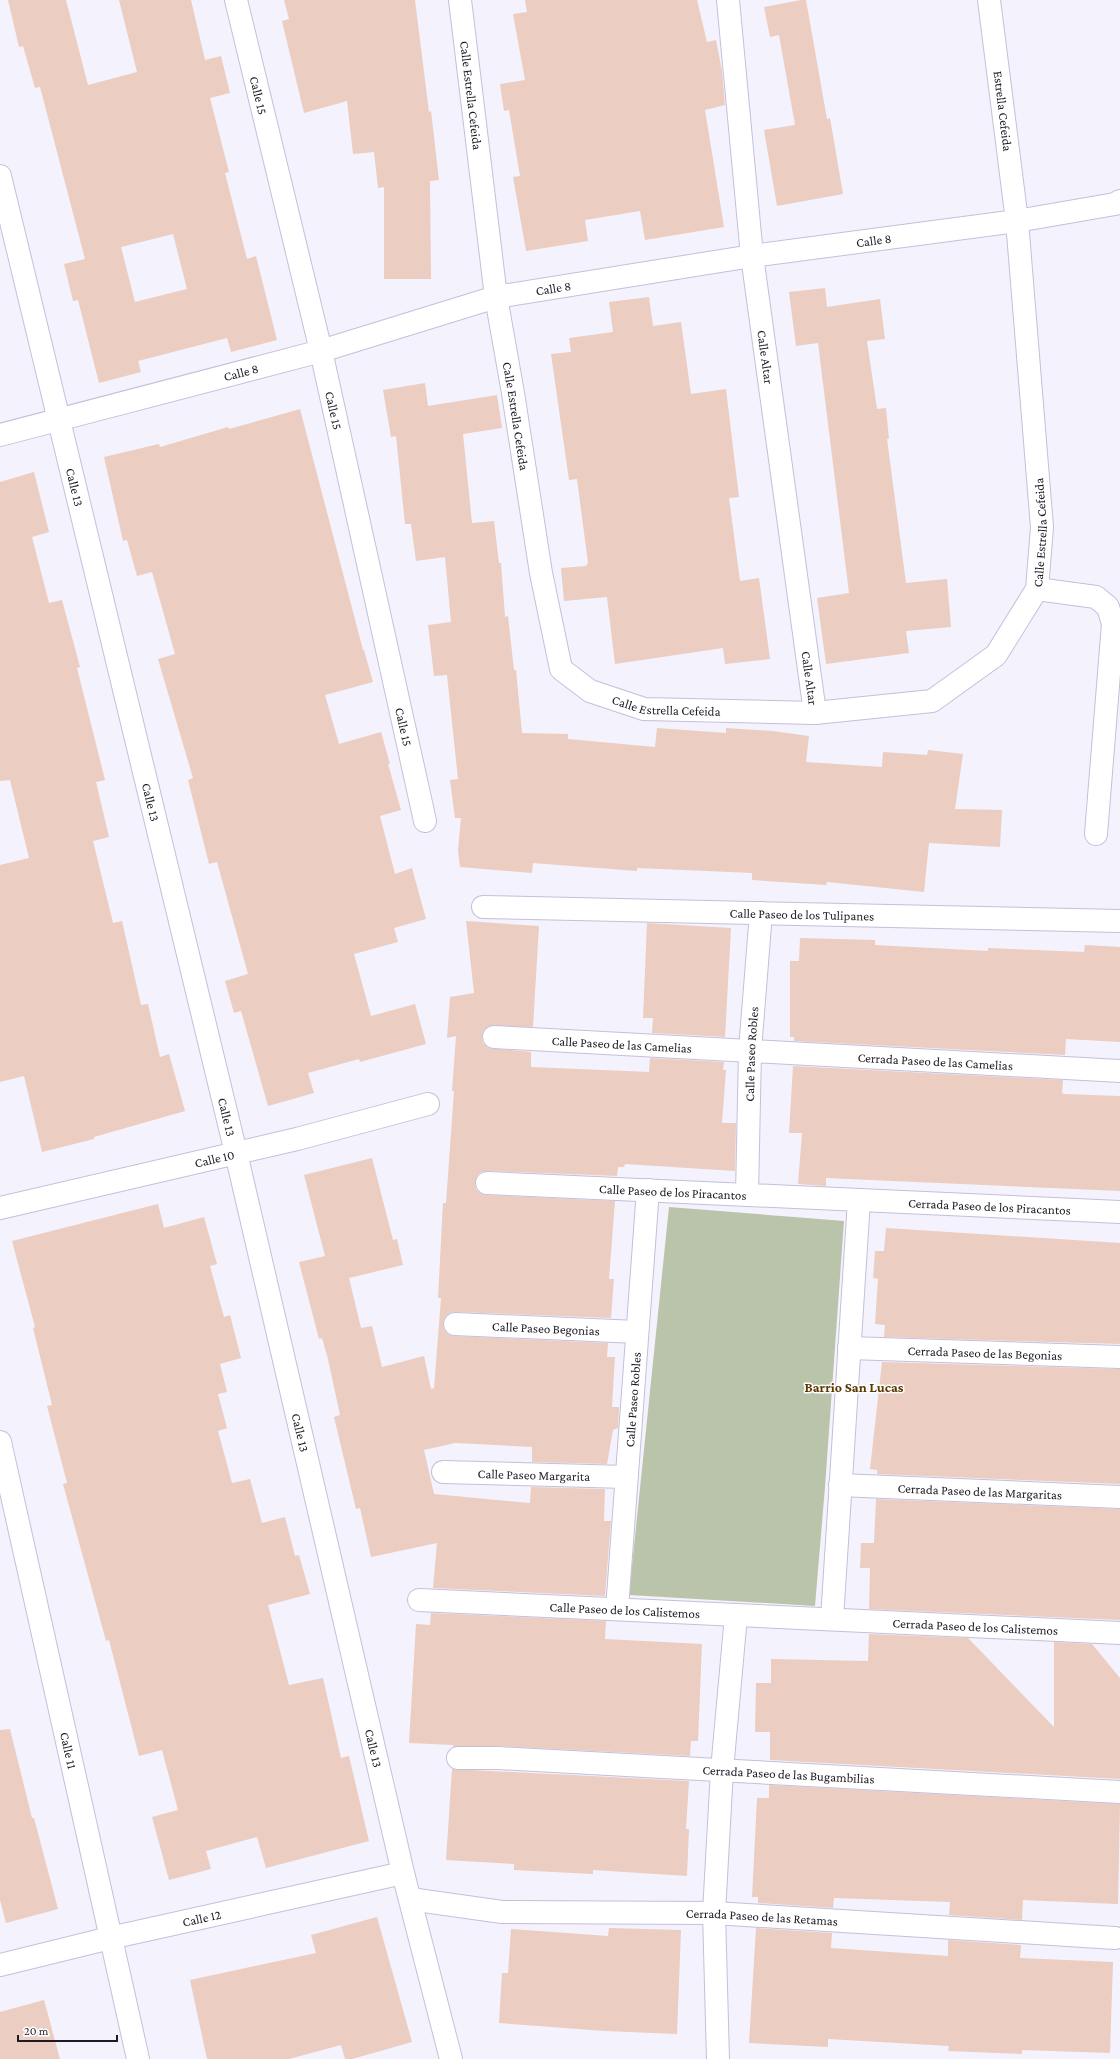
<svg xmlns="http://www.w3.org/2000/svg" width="1120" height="2059" font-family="'Crimson Pro',serif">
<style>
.green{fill:#bac4ab}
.building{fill:#eccdc1;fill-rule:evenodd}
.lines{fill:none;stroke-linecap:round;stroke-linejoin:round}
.minor-casing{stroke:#c5bfda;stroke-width:24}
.minor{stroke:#fff;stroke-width:22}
.labels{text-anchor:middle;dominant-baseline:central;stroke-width:3;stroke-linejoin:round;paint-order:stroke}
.street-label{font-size:13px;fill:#1d1a24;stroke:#fff}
.neighbourhood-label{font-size:14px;font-weight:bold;fill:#5a3600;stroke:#fff}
</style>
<rect width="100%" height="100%" fill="#f4f2fd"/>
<!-- green -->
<path class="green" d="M 669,1207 L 844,1221 L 825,1487 L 815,1606 L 629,1595 Z"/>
<!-- building -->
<path class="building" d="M 8,0 L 66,0 L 88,85 L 137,72 L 119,0 L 191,0 L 205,60 L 221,56 L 230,93 L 210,98 L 229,172 L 225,173 L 247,259 L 256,256 L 277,340 L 231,352 L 227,338 L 138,361 L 141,372 L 99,383 L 78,300 L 73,301 L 64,264 L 85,259 L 40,87 L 35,88 L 23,46 L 19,47 ZM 173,234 L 187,289 L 135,302 L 121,247 Z
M 284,0 L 415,0 L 429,112 L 431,111 L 439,180 L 430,181 L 431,279 L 384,279 L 384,187 L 378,188 L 374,152 L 353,154 L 347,101 L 304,113 L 282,21 L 289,19 Z
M 525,0 L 697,0 L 707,42 L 716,40 L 722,71 L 725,105 L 705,110 L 724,227 L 645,240 L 640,211 L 585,220 L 588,241 L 526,251 L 513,177 L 520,176 L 509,110 L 504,111 L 500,84 L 525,80 L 513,14 L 527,12 Z
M 801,0 L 806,0 L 827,119 L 830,118 L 843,194 L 777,206 L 764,130 L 795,125 L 779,35 L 770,37 L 764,7 Z
M 825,288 L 827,307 L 880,299 L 885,339 L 867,341 L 877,409 L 886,408 L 889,439 L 887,439 L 906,583 L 947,579 L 951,627 L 906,631 L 909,653 L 826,664 L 817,598 L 849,593 L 818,343 L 796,346 L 789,292 Z
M 649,297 L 653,326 L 681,322 L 691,394 L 726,389 L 739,497 L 729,498 L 740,581 L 759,578 L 770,659 L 725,664 L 723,648 L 615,664 L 607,597 L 564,601 L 561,568 L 586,566 L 588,563 L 577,479 L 569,480 L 551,354 L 571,352 L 569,338 L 613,332 L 609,302 Z
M 425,383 L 428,406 L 497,395 L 502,428 L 463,434 L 472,523 L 494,521 L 499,563 L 501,563 L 505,617 L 508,616 L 514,670 L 516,670 L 522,733 L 568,734 L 568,739 L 655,747 L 657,728 L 726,733 L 726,728 L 772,731 L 809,736 L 806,762 L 882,767 L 883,752 L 927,755 L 928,750 L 963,754 L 955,809 L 1002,810 L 1000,847 L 929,843 L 924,892 L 827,882 L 826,885 L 752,880 L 752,873 L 637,868 L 637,871 L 533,863 L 532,873 L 460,867 L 458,850 L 461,818 L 455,818 L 450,780 L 458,779 L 447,675 L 434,676 L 428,625 L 451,622 L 445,557 L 416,561 L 411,524 L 405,524 L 396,436 L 391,437 L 383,390 Z
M 300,409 L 363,650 L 364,650 L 373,682 L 325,695 L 339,744 L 381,732 L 390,764 L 388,764 L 401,810 L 380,816 L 395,874 L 412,868 L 426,919 L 394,928 L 398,942 L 354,954 L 371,1016 L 415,1004 L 426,1044 L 360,1062 L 359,1059 L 308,1073 L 314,1093 L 268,1106 L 241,1011 L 234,1013 L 225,981 L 248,974 L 217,862 L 209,864 L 188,780 L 193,778 L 158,659 L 175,654 L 152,572 L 137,576 L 127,540 L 123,541 L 104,457 L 159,444 L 160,447 L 228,427 L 229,429 Z
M 34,472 L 49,532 L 32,537 L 49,603 L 62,600 L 80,667 L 77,668 L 105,780 L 96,782 L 109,837 L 93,841 L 113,923 L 122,921 L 141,1005 L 148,1004 L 160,1057 L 169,1054 L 185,1111 L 94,1137 L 94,1139 L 42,1152 L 24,1076 L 0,1082 L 0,865 L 29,858 L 10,780 L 0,781 L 0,482 Z
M 466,921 L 539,926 L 533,1027 L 489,1026 L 484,1030 L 482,1036 L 483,1043 L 488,1048 L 531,1052 L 531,1067 L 649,1072 L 650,1058 L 724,1062 L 723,1070 L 726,1070 L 722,1123 L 736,1123 L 735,1171 L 625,1164 L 624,1167 L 618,1167 L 617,1176 L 488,1171 L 481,1172 L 477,1176 L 475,1182 L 476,1189 L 480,1193 L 486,1195 L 615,1201 L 609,1279 L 614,1279 L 611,1318 L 456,1312 L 450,1313 L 445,1317 L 443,1324 L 444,1329 L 448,1334 L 454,1336 L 608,1343 L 607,1357 L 615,1357 L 612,1407 L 619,1407 L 618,1428 L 613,1430 L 607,1464 L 532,1462 L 532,1447 L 455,1443 L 424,1450 L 434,1494 L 530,1503 L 531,1487 L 605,1489 L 604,1521 L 611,1521 L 605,1596 L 433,1588 L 437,1543 L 371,1557 L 360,1508 L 356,1509 L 334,1417 L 340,1415 L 328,1359 L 322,1338 L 319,1339 L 299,1262 L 325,1256 L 304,1175 L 372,1158 L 393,1240 L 397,1239 L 403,1265 L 349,1278 L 361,1328 L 372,1326 L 382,1367 L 424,1356 L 431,1389 L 434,1388 L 441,1298 L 438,1298 L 443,1203 L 446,1203 L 454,1091 L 452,1091 L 456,1036 L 447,1038 L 450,997 L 474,993 Z
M 647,923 L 731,928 L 725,1037 L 652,1033 L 653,1018 L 643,1018 Z
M 800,938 L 875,940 L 875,945 L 988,951 L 988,948 L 1084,952 L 1085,945 L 1120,947 L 1120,1042 L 1066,1039 L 1065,1055 L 794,1041 L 794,1037 L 790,1037 L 790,961 L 799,961 Z
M 793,1066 L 1063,1080 L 1062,1093 L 1064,1094 L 1120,1096 L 1120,1191 L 826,1178 L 826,1186 L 798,1184 L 802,1133 L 789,1133 Z
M 158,1204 L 164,1228 L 204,1217 L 217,1264 L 210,1266 L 224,1317 L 230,1315 L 241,1358 L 220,1364 L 227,1392 L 218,1394 L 227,1428 L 218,1431 L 232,1483 L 250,1479 L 262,1523 L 285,1517 L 295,1556 L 299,1555 L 310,1594 L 268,1605 L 289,1685 L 323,1678 L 341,1758 L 349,1756 L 369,1841 L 266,1868 L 257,1837 L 206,1851 L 211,1869 L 169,1880 L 152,1817 L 178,1810 L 162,1750 L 139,1756 L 109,1640 L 106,1641 L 63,1484 L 67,1483 L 47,1406 L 52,1405 L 33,1328 L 35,1327 L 12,1241 Z
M 886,1228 L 1120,1243 L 1120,1344 L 884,1337 L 885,1325 L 875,1324 L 878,1279 L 873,1278 L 875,1251 L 884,1251 Z
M 882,1362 L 1120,1369 L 1120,1484 L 877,1474 L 877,1470 L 870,1469 Z
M 876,1499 L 1120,1509 L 1120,1620 L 869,1609 L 870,1568 L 860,1568 L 861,1543 L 874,1543 Z
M 431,1613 L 606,1621 L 605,1639 L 702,1644 L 698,1741 L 691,1741 L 690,1756 L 499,1746 L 453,1747 L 453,1745 L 409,1743 L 416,1624 L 430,1625 Z
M 869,1634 L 968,1638 L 1054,1727 L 1054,1642 L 1092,1644 L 1120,1678 L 1120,1779 L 770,1760 L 770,1732 L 755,1732 L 756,1683 L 771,1683 L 771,1659 L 868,1661 Z
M 10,1729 L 32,1818 L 34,1818 L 58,1909 L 6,1923 L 0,1900 L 0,1730 Z
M 452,1769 L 689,1781 L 686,1829 L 689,1829 L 687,1876 L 593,1870 L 593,1874 L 514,1870 L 514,1864 L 446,1860 Z
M 769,1785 L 1120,1804 L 1118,1904 L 1023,1900 L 1022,1920 L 949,1915 L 950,1902 L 834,1898 L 833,1908 L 758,1903 L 758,1897 L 752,1897 L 757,1798 L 769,1798 Z
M 377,1917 L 412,2042 L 352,2059 L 345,2059 L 341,2045 L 289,2059 L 207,2059 L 190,1980 L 316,1953 L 311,1935 Z
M 609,1928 L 681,1930 L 677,2034 L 605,2031 L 499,2023 L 502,1973 L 508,1973 L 511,1929 L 608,1936 Z
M 756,1928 L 832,1933 L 831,1948 L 948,1956 L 948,1940 L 1021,1945 L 1020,1958 L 1113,1962 L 1110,2053 L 1022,2050 L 1022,2054 L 948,2051 L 949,2046 L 828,2039 L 828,2047 L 749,2043 Z
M 44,2000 L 60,2059 L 0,2059 L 0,2012 Z"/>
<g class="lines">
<defs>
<g id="minor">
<path id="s1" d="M 236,0 L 321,351 L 425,821"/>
<path id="s2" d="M 460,0 L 496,297 L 513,393 L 541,573 L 561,669 L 590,691 L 644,709 L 815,713 L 932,701 L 996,655 L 1037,589 L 1042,527 L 1017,221 L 989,0"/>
<path id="s3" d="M 728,0 L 752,256 L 815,713"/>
<path id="s4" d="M 0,176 L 236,1153 L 403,1873 L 451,2059"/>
<path id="s5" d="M 0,435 L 321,351 L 496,297 L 752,256 L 1017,221 L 1115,204 L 1120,201"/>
<path d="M 1037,589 L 1096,597 L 1108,607 L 1113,624 L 1096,834"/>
<path id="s6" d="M 483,907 L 1120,921"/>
<path id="s7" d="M 494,1037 L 1120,1071"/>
<path id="s8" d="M 487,1183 L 1120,1212"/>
<path id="s9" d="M 747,1195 L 750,1050 L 761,913"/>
<path id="s10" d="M 0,1208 L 297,1139 L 428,1104"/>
<path id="s11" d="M 455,1324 L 637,1332"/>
<path id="s12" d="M 849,1348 L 1120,1357"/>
<path id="s13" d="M 0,1442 L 138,2059"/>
<path id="s14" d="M 443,1472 L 626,1477"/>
<path id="s15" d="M 840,1485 L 1120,1497"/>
<path id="s16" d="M 419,1600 L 1120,1633"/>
<path id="s17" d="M 617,1609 L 648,1190"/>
<path d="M 832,1619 L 859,1200"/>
<path id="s18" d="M 458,1758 L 498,1758 L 1120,1792"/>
<path id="s19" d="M 410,1899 L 502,1912 L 714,1913 L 1115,1938"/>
<path id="s20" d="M 0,1965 L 110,1938 L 403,1873"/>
<path d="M 718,2059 L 714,1913 L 722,1770 L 736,1616"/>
</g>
</defs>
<!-- minor casing -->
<use href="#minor" class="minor-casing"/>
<!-- minor -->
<use href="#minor" class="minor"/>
</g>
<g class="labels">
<!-- street labels -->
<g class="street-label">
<text stroke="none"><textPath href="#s1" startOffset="98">Calle 15</textPath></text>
<text stroke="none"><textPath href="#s2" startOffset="96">Calle Estrella Cefeida</textPath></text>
<text transform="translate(1003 111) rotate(83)">Estrella Cefeida</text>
<text stroke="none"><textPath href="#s5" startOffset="897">Calle 8</textPath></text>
<text stroke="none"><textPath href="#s5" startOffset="573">Calle 8</textPath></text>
<text stroke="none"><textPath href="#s3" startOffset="359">Calle Altar</textPath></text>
<text stroke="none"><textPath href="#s5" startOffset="249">Calle 8</textPath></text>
<text stroke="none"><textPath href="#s1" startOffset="422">Calle 15</textPath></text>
<text stroke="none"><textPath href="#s2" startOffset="420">Calle Estrella Cefeida</textPath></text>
<text stroke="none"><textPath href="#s4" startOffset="320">Calle 13</textPath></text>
<text stroke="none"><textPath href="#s2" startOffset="1272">Calle Estrella Cefeida</textPath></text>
<text stroke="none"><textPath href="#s3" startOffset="683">Calle Altar</textPath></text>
<text stroke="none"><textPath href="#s2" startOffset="792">Calle Estrella Cefeida</textPath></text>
<text stroke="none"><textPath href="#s1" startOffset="746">Calle 15</textPath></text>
<text stroke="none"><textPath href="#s4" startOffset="644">Calle 13</textPath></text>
<text stroke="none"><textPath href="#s6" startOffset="319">Calle Paseo de los Tulipanes</textPath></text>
<text stroke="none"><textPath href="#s7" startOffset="128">Calle Paseo de las Camelias</textPath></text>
<text stroke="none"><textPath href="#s9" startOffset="141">Calle Paseo Robles</textPath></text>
<text stroke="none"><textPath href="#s7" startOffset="442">Cerrada Paseo de las Camelias</textPath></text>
<text stroke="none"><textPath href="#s4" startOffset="968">Calle 13</textPath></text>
<text stroke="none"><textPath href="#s10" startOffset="220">Calle 10</textPath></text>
<text stroke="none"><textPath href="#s8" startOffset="186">Calle Paseo de los Piracantos</textPath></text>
<text stroke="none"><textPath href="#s8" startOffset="503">Cerrada Paseo de los Piracantos</textPath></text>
<text stroke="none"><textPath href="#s11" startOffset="91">Calle Paseo Begonias</textPath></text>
<text stroke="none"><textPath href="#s12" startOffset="136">Cerrada Paseo de las Begonias</textPath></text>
<text stroke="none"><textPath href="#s17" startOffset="210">Calle Paseo Robles</textPath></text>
<text stroke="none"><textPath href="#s4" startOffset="1292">Calle 13</textPath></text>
<text stroke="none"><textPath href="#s14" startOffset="91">Calle Paseo Margarita</textPath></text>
<text stroke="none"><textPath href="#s15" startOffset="140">Cerrada Paseo de las Margaritas</textPath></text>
<text stroke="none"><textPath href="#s16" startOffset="206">Calle Paseo de los Calistemos</textPath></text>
<text stroke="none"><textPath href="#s16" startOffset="557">Cerrada Paseo de los Calistemos</textPath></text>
<text stroke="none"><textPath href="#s4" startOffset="1616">Calle 13</textPath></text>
<text stroke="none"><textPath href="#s13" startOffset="316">Calle 11</textPath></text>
<text stroke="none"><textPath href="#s18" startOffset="331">Cerrada Paseo de las Bugambilias</textPath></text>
<text stroke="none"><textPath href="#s20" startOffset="207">Calle 12</textPath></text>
<text stroke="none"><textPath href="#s19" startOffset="353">Cerrada Paseo de las Retamas</textPath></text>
</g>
<!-- neighbourhood labels -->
<g class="neighbourhood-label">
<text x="854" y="1387">Barrio San Lucas</text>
</g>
</g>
<!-- scale -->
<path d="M18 2035v6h99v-6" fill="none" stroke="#1d1a24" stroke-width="2"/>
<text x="24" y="2035" font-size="12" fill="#1d1a24" stroke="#ffffff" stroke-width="3" paint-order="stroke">20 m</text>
</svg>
